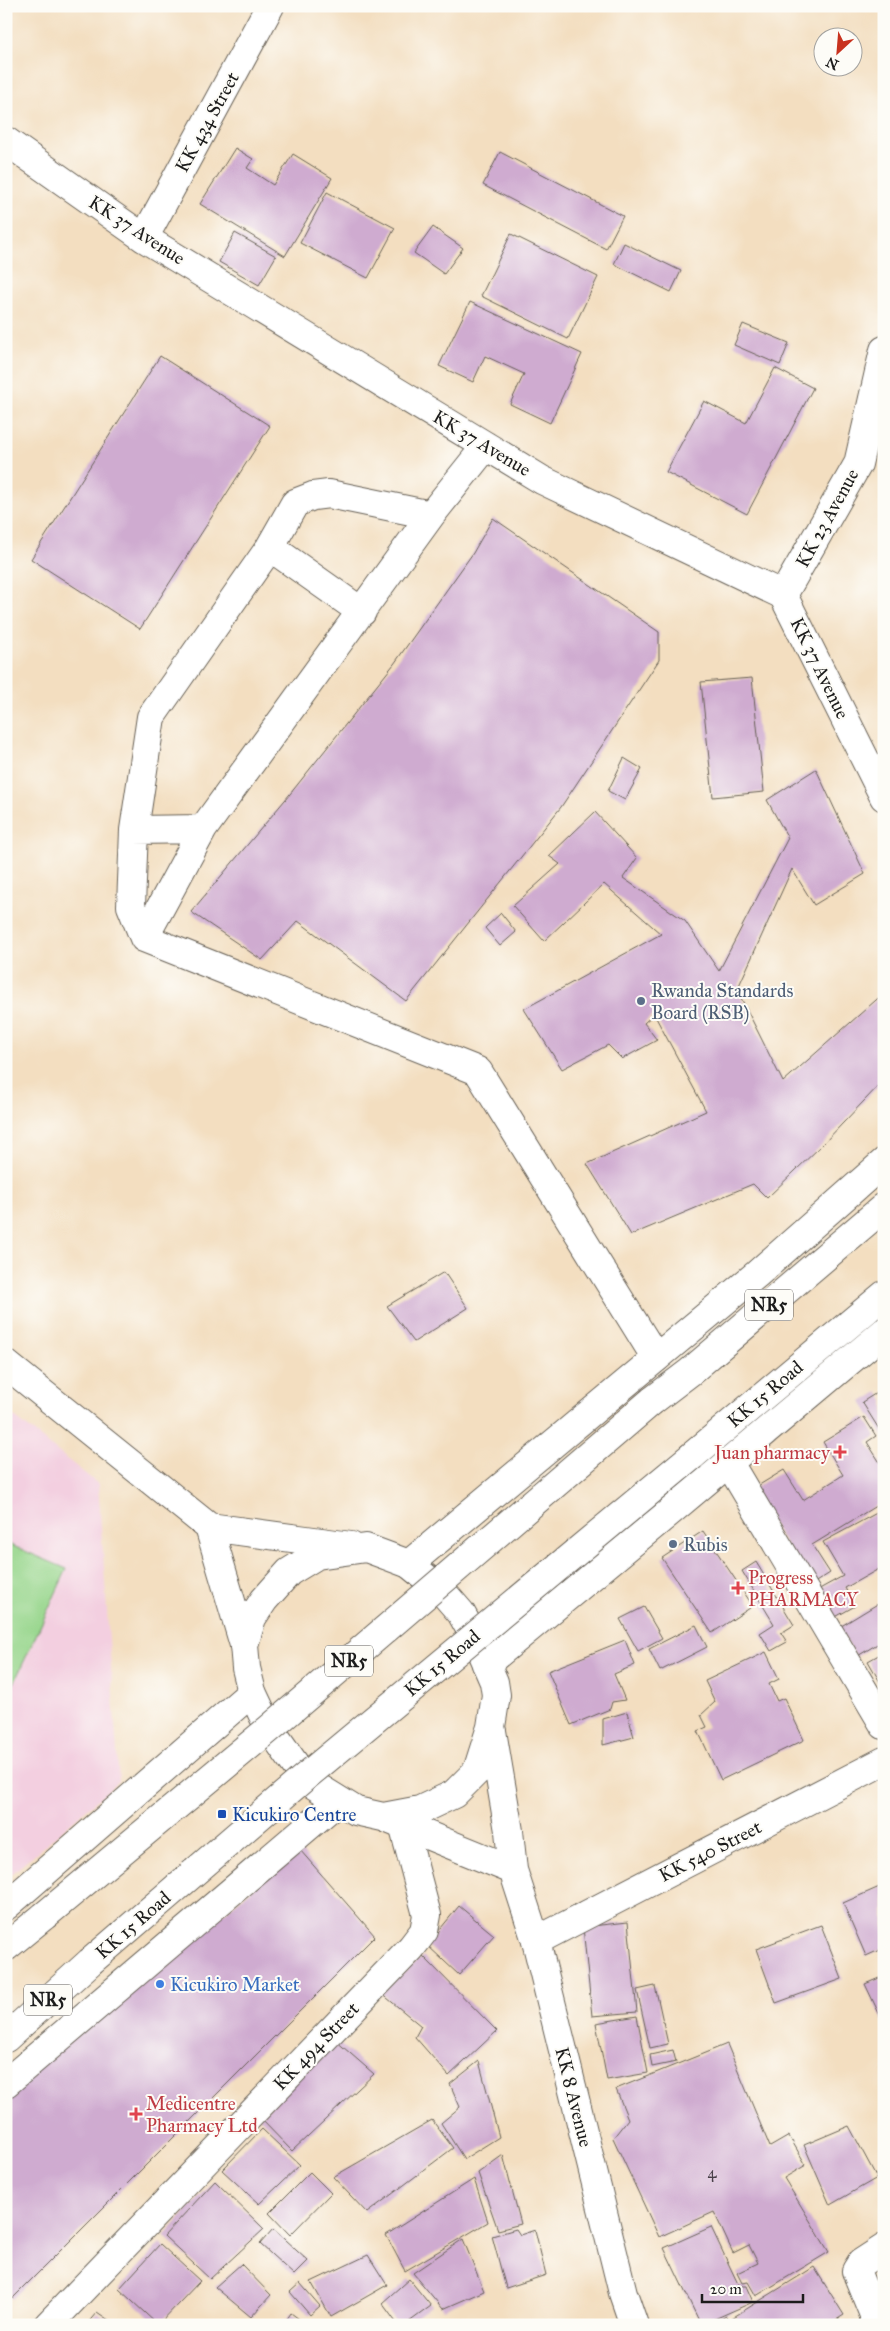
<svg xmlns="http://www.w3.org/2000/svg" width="890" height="2331" font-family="'IM FELL Great Primer',serif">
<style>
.built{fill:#f3cfe0}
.green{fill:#97d68c;stroke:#5a7954}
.building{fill:#cfabd0}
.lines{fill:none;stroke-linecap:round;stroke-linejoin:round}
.minor-casing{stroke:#676055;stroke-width:30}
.major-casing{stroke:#676055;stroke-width:30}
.highway-casing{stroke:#676055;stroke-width:30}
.minor{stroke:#fff;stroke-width:28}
.major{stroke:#fff;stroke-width:28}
.highway{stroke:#fff;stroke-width:28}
.highway-bridge-casing{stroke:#676055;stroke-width:30;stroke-linecap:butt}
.highway-bridge{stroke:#fff;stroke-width:28}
.service-dot{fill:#5c6f8a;stroke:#fdfcf7;stroke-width:2}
.health-dot{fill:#e0444e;stroke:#fdfcf7;stroke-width:2}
.transit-dot{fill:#1a4fb4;stroke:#fdfcf7;stroke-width:2}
.shop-dot{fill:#3f7fe0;stroke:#fdfcf7;stroke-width:2}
.labels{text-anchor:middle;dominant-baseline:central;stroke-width:4;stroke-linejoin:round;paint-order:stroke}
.number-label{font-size:16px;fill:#494049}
.shield{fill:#fdfcf7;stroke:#605f5e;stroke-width:1}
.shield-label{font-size:18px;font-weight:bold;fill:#1c1c1c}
.street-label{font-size:19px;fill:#1c1c1c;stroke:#fdfcf7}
.service-label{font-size:19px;fill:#4e5e75;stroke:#fdfcf7;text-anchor:start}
.health-label{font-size:19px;fill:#be3a42;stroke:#fdfcf7;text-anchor:start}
.transit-label{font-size:19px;fill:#164399;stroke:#fdfcf7;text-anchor:start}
.shop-label{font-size:19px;fill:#366cbe;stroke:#fdfcf7;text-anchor:start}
</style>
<rect width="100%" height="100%" fill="#fdfcf7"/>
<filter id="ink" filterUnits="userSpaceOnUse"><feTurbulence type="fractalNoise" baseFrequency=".02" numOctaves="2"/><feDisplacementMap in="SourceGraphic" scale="10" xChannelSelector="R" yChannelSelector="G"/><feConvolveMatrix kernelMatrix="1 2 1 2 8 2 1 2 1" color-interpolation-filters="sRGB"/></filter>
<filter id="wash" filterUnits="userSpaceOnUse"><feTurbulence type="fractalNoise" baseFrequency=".0096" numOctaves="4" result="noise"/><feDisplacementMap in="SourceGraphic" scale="20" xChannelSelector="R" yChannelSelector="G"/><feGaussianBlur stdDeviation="1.12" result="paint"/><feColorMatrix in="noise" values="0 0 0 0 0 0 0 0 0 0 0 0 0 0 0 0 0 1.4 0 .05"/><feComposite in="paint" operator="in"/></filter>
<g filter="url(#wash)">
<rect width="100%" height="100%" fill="#f3dec0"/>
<!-- built -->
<path class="built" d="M 6,1410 L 98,1484 L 119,1781 L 6,1879 Z"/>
<!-- green -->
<path class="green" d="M 6,1543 L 67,1569 L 6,1700 Z"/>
<g id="blocks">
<!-- building -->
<path class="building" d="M 235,148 L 253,159 L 247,168 L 273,185 L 293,154 L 332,178 L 285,256 L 200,204 Z
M 500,152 L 623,216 L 606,249 L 483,185 Z
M 327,192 L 395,228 L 368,278 L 300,243 Z
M 433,227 L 463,248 L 444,274 L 414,253 Z
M 235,233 L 276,256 L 259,285 L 219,262 Z
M 511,234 L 598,277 L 568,339 L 481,296 Z
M 624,243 L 681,271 L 671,292 L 614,264 Z
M 470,302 L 582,354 L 550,423 L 510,404 L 524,374 L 485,356 L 473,382 L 439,366 Z
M 743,324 L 789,343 L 780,365 L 734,345 Z
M 160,356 L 270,426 L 140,629 L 31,559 Z
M 775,368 L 813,388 L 747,514 L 666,472 L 704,401 L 746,423 Z
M 493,518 L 659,632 L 659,660 L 561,807 L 406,1001 L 298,921 L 262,960 L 191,912 L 290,794 L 394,664 L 473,553 Z
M 752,678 L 764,792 L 713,797 L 701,682 Z
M 624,758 L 642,769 L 625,800 L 608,791 Z
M 816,769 L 865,874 L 814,905 L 792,869 L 737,990 L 783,1082 L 884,993 L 884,1080 L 823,1144 L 767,1198 L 753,1184 L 631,1235 L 587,1164 L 706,1111 L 654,1014 L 644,1023 L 657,1040 L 622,1059 L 608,1045 L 562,1069 L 524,1009 L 661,934 L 604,884 L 544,941 L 513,906 L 560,864 L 549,856 L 595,812 L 637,858 L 623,878 L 685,921 L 719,971 L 788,838 L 767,800 Z
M 501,913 L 516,932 L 500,946 L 485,928 Z
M 444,1272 L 468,1308 L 414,1342 L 387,1306 Z
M 878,1392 L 884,1401 L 884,1437 L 862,1402 Z
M 864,1417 L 876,1436 L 867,1442 L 884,1469 L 884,1501 L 812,1545 L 830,1573 L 811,1585 L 751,1490 L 784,1470 L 803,1500 L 843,1475 L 823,1442 Z
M 884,1509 L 884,1566 L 845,1588 L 855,1606 L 830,1620 L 814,1592 L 843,1576 L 823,1542 Z
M 703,1531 L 753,1606 L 712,1633 L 662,1558 Z
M 756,1562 L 794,1625 L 781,1633 L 787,1642 L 771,1651 L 760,1633 L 774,1624 L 742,1571 Z
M 884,1600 L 884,1640 L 856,1657 L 838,1628 Z
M 644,1607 L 662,1638 L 638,1651 L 620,1619 Z
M 696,1625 L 707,1647 L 660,1671 L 649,1649 Z
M 625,1640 L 635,1665 L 614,1674 L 625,1700 L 612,1702 L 610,1709 L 571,1725 L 548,1671 Z
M 766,1652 L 779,1679 L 769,1684 L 777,1701 L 784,1698 L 804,1740 L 721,1780 L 698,1731 L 707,1727 L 701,1715 L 715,1702 L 705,1681 Z
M 884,1652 L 884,1689 L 868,1661 Z
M 627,1712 L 634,1737 L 603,1745 L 603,1719 Z
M 300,1850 L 375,1936 L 12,2299 L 6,2293 L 6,2093 Z
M 884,1885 L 884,1948 L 866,1956 L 843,1903 Z
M 459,1906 L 494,1935 L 459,1975 L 427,1945 Z
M 628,1922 L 637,2012 L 592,2016 L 583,1927 Z
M 821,1925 L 842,1979 L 776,2003 L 756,1949 Z
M 423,1956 L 497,2031 L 449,2076 L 415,2037 L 421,2026 L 381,1993 Z
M 884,1976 L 884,2024 L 865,1984 Z
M 655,1986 L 668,2044 L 650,2048 L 637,1990 Z
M 637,2016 L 648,2073 L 607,2080 L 596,2023 Z
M 335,2040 L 374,2074 L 292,2151 L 259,2117 Z
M 727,2044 L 770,2147 L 789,2136 L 806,2165 L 784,2178 L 829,2252 L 756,2296 L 748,2282 L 742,2283 L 737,2273 L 758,2263 L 749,2245 L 733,2253 L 714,2212 L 659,2237 L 613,2138 L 628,2119 L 616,2089 Z
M 673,2050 L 676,2062 L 652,2067 L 650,2055 Z
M 479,2061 L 499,2137 L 464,2159 L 441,2123 L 460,2107 L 450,2084 Z
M 432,2120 L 453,2148 L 367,2213 L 333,2177 Z
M 849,2126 L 877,2178 L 830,2205 L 804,2145 Z
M 262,2129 L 300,2165 L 259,2204 L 222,2170 Z
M 503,2155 L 521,2224 L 498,2230 L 478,2173 Z
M 310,2172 L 331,2193 L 290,2235 L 269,2213 Z
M 474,2179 L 488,2222 L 405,2271 L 386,2235 Z
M 215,2181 L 264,2229 L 210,2279 L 164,2236 Z
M 711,2227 L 739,2286 L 746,2286 L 753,2302 L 701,2325 L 664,2248 Z
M 273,2229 L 308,2261 L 294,2275 L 260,2244 Z
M 516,2229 L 520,2235 L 535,2230 L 546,2275 L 506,2288 L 492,2236 Z
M 463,2239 L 484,2291 L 443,2309 L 413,2273 Z
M 160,2244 L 200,2281 L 158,2325 L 119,2289 Z
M 368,2255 L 387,2285 L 331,2317 L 311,2282 Z
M 241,2264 L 271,2295 L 251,2317 L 215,2287 Z
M 814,2267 L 844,2315 L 828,2325 L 736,2325 L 732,2318 Z
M 409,2279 L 431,2306 L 405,2325 L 398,2325 L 382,2303 Z
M 300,2283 L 320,2306 L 310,2315 L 290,2292 Z
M 97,2312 L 116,2325 L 86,2325 Z
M 291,2313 L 307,2325 L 283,2325 Z
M 726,2316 L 731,2325 L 711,2325 Z
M 463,2320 L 470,2325 L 459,2325 Z"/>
</g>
</g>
<g filter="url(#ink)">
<use href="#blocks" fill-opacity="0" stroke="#676055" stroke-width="1"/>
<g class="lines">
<defs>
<path id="minor" d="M 6,141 L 144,238 L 542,480 L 783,595
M 144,238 L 270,6
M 486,446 L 431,515 L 203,829 L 144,938 L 478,1071 L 656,1358
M 270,547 L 362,612
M 134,830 L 151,717 L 270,547 L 295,503 L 313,496 L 329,494 L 431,515
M 144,938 L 131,906 L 134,830 L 203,829
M 6,1364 L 209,1527 L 351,1546
M 729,1463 L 884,1725
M 209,1527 L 244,1645
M 536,1941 L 884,1761
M 48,2325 L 411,1948 L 424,1931 L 427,1915 L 403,1825
M 874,2325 L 874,2315 L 856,2271 L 861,2263 L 884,2248"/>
<path id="major" d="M 884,350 L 858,464 L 783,595 L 884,797
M 366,1548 L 409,1564 L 441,1590 L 461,1613 L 475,1638 L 494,1682 L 496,1695 L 491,1727 L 477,1771 L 454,1794 L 420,1810 L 383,1817 L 356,1811 L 306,1780 L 268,1726 L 252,1692 L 246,1668 L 244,1645 L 252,1618 L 264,1600 L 289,1572 L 317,1555 Z
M 492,1731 L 509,1831 L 513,1870 L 536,1941 L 623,2293 L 634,2325
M 383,1817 L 513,1870"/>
<path id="highway" d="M 652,1401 L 690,1372 L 884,1207
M 692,1456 L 884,1295
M 409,1564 L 757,1274 L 884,1162
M 486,1664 L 671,1511 L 884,1332
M 6,1906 L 252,1692
M 6,1947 L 44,1916
M 6,2038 L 90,1962
M 6,2083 L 338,1801"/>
</defs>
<!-- minor casing -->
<use href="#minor" class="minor-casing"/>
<!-- major casing -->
<use href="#major" class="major-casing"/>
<!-- highway casing -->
<use href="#highway" class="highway-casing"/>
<!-- minor -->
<use href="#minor" class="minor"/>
<!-- major -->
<use href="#major" class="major"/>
<!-- highway -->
<use href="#highway" class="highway"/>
<defs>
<path id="highway-bridge" d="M 44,1916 L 269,1729 L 652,1401
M 90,1962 L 305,1777 L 692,1456"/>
</defs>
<!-- highway-bridge casing -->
<use href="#highway-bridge" class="highway-bridge-casing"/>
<!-- highway-bridge -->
<use href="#highway-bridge" class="highway-bridge"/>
</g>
</g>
<!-- markers -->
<g class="service-dot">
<circle cx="641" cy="1001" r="5"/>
<circle cx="673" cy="1544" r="5"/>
</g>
<g class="health-dot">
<path d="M837.5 1444.5h5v5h5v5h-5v5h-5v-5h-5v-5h5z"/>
<path d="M735.5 1580.5h5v5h5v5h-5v5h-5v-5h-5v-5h5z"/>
<path d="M133.5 2106.5h5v5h5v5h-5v5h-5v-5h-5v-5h5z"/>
</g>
<rect class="transit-dot" x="217" y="1809" width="10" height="10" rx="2.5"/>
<circle class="shop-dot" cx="160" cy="1984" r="5"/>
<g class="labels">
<!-- number labels -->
<g class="number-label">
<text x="712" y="2172">4</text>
</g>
<!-- shield labels -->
<g class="shield">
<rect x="745" y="1289.5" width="48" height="31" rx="4"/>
<rect x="325" y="1645.5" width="48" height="31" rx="4"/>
<rect x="24" y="1984.5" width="48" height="31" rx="4"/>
</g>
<g class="shield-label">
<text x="769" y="1305">NR5</text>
<text x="349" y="1661">NR5</text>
<text x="48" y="2000">NR5</text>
</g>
<!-- street labels -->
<g class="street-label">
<text transform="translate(207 122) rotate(-61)">KK 434 Street</text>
<text transform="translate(137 230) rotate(33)">KK 37 Avenue</text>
<text transform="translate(482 443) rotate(31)">KK 37 Avenue</text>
<text transform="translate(827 518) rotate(-61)">KK 23 Avenue</text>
<text transform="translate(820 668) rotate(64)">KK 37 Avenue</text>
<text transform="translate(765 1394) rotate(-40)">KK 15 Road</text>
<text transform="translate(442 1663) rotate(-40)">KK 15 Road</text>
<text transform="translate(710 1851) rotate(-27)">KK 540 Street</text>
<text transform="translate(133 1925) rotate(-41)">KK 15 Road</text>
<text transform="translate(316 2046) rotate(-46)">KK 494 Street</text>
<text transform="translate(574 2097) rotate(76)">KK 8 Avenue</text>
</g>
<!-- service labels -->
<g class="service-label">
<text x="651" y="990">Rwanda Standards<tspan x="651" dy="22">Board (RSB)</tspan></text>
<text x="683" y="1544">Rubis</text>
</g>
<!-- health labels -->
<g class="health-label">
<text x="830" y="1452" text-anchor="end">Juan pharmacy</text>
<text x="748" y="1577">Progress<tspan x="748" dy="22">PHARMACY</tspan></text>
<text x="146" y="2103">Medicentre<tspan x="146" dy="22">Pharmacy Ltd</tspan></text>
</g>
<!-- transit labels -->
<g class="transit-label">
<text x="232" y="1814">Kicukiro Centre</text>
</g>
<!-- shop labels -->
<g class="shop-label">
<text x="170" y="1984">Kicukiro Market</text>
</g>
</g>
<!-- margin -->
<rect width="890" height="2331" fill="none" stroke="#fdfcf7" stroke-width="25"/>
<!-- north arrow -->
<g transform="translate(838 52) rotate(206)"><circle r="24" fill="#fdfcf7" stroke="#a3a29f"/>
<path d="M0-4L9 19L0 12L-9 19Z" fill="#c8321e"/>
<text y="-8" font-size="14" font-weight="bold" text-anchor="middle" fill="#1c1c1c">N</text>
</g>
<!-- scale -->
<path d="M702 2294v8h101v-8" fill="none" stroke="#1c1c1c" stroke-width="2.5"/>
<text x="710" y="2294" font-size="15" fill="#1c1c1c" stroke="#fdfcf7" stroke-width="4" paint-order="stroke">20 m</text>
</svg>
